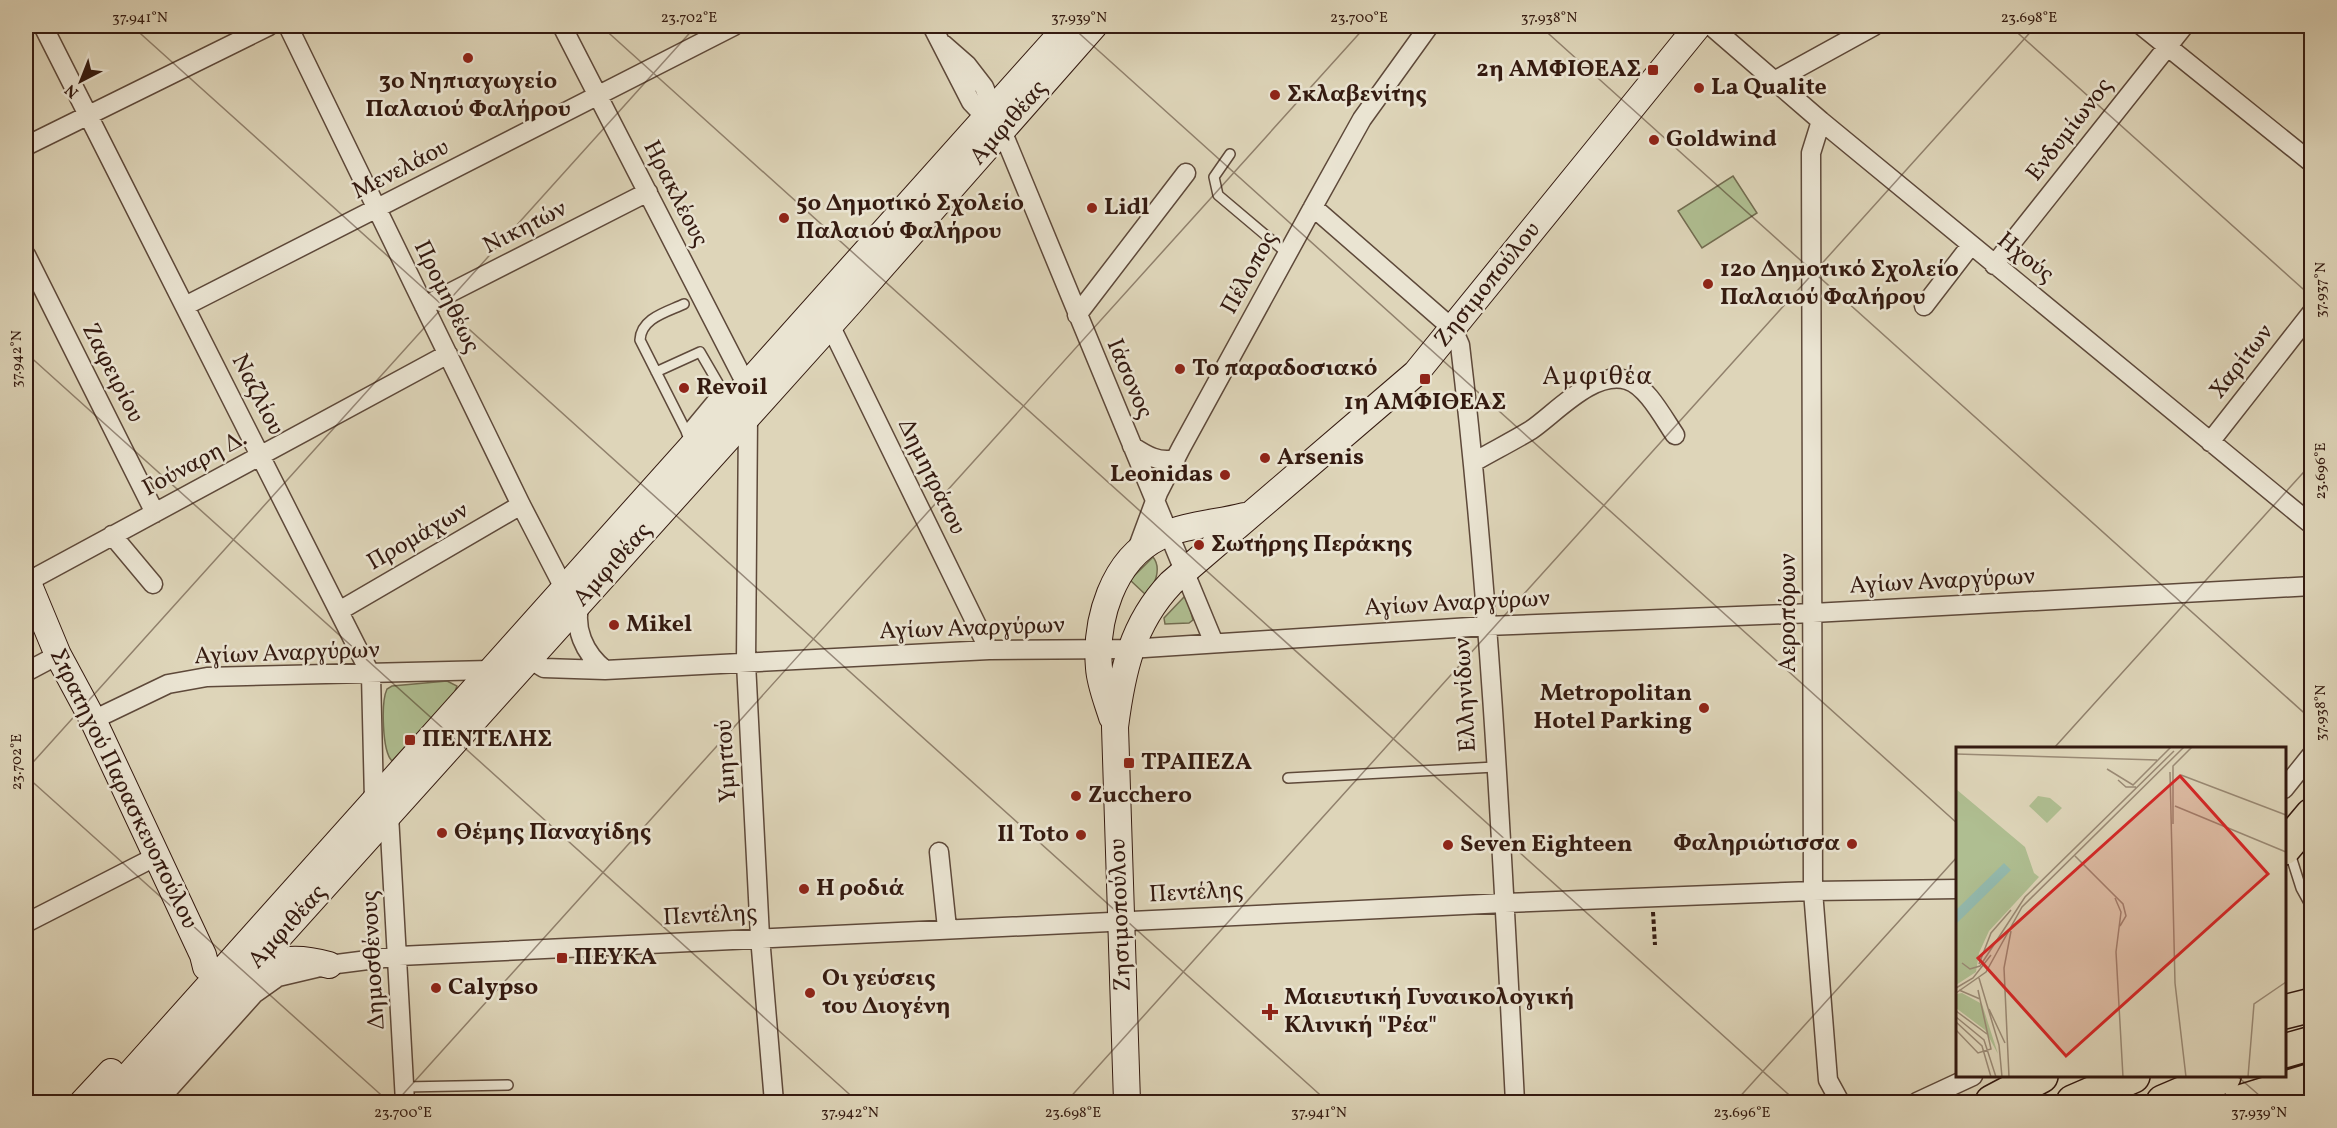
<svg xmlns="http://www.w3.org/2000/svg" width="2337" height="1128" font-family="Vollkorn,serif">
<style>
.green{fill:#afbe91;stroke:#726c50;stroke-width:1.5}
.lines{fill:none;stroke-linecap:round;stroke-linejoin:round}
.lane-casing{stroke:#5e493a;stroke-width:12}
.street-casing{stroke:#5e493a;stroke-width:21}
.secondary-casing{stroke:#341a10;stroke-width:28}
.highway-casing{stroke:#341a10;stroke-width:36}
.path{stroke:#341a10;stroke-width:4;stroke-dasharray:4.5 3;stroke-linecap:butt}
.lane{stroke:#eae4d2;stroke-width:9}
.street{stroke:#eae4d2;stroke-width:18}
.secondary{stroke:#eae4d2;stroke-width:26}
.highway{stroke:#ded5b9;stroke-width:33}
.ticks{fill:none;stroke:#341a10;stroke-width:1.5;stroke-opacity:0.45}
.poi-dot{fill:#8f2418;stroke:#eae4d2;stroke-width:2}
.labels{text-anchor:middle;dominant-baseline:central;stroke-width:5;stroke-linejoin:round;paint-order:stroke}
.poi-label{font-size:24px;font-weight:bold;fill:#341a10;stroke:#eae4d2;text-anchor:start}
.street-label{font-size:24px;fill:#341a10;stroke:#eae4d2}
.neighbourhood-label{font-size:26px;letter-spacing:1.5px;fill:#341a10;stroke:#eae4d2}
.inset-road{fill:none;stroke:#9a8a75;stroke-width:1.5}
.view{fill:#d62828;fill-opacity:0.15;stroke:#d62828;stroke-width:3}
.inset-edge{fill:none;stroke:#341a10;stroke-width:3}
.neatline{fill:none;stroke:#341a10;stroke-width:2}
.ticks-label{font-size:15px;text-anchor:middle;fill:#341a10}
</style>
<rect width="100%" height="100%" fill="#ded5b9"/>
<filter id="stains"><feTurbulence type="fractalNoise" baseFrequency=".00333" numOctaves="4"/><feColorMatrix values="0 0 0 0 .2 0 0 0 0 .09 0 0 0 0 .02 0 0 0 .5 -.17"/></filter>
<radialGradient id="worn" r=".72"><stop offset=".6" stop-color="#630" stop-opacity="0"/><stop offset="1" stop-color="#630" stop-opacity=".3"/></radialGradient>
<!-- green -->
<path class="green" d="M 1733,176 L 1757,213 L 1702,248 L 1678,211 Z
M 1153,557 C 1162,568 1155,586 1146,595 L 1130,580 Z
M 1184,597 L 1187,597 L 1193,620 L 1189,623 L 1165,624 L 1164,618 Z
M 447,681 L 457,686 L 454,694 L 392,761 C 382,751 381,702 387,689 L 392,686 Z"/>
<g class="lines">
<defs>
<path id="lane" d="M 1230,154 L 1214,177 L 1218,195 L 1288,254
M 684,304 C 667,312 641,318 640,340 L 686,431
M 656,372 L 700,352 L 725,395
M 687,434 L 686,431 L 715,396 L 731,395
M 1288,778 L 1495,767
M 2289,850 L 2301,888 L 2312,908
M 404,1087 L 508,1085"/>
<path id="street" d="M 43,26 L 371,675 L 374,800
M 288,26 L 521,505 L 564,588
M 562,26 L 746,384
M 932,26 L 971,102 L 993,125
M 1711,26 L 1821,121 L 2312,525
M 2142,26 L 2312,163
M 943,44 L 967,65 L 984,87 L 1214,643
M 1774,81 L 1874,26
M 1821,121 L 1811,153 L 1813,891 L 1828,1080 L 1840,1102
M 26,146 L 269,26
M 1313,207 L 1453,329 L 1460,345 C 1490,596 1502,850 1515,1102
M 26,255 L 155,513
M 1994,265 L 2184,26
M 185,306 L 734,26
M 424,306 L 648,192
M 1924,306 L 1971,245
M 1077,315 L 1186,173
M 830,325 L 989,650
M 748,416 L 746,663 L 760,937 L 774,1102
M 2210,442 L 2312,312
M 1132,446 C 1146,455 1158,463 1176,459
M 1474,462 C 1493,451 1513,441 1531,430 C 1556,413 1593,370 1627,380 C 1646,385 1664,419 1675,435
M 112,535 L 153,584
M 1135,555 L 1158,493 L 1181,448 L 1313,207 L 1362,119 L 1429,26
M 27,582 L 448,354
M 580,602 C 573,628 584,653 605,670
M 339,611 L 521,505
M 529,659 L 544,668 L 605,670 L 989,650 L 1129,649 L 1486,626 L 1813,613 L 2312,586
M 26,672 L 58,655
M 93,720 L 168,684 L 207,677 L 490,670
M 2284,789 L 2312,754
M 389,815 L 405,1102
M 939,852 L 947,928
M 26,923 L 157,856
M 157,1102 L 254,994 L 278,977 L 329,965 L 399,956 L 1505,903 L 1813,891 L 1958,889
M 1917,1102 L 1973,1076"/>
<path id="secondary" d="M 26,578 L 58,655 L 93,720 L 203,955 L 206,967
M 1112,717 C 1107,701 1100,684 1099,668 C 1095,621 1112,560 1159,537 C 1184,525 1217,523 1244,516
M 252,972 C 279,957 300,957 329,965
M 83,1102 L 111,1072
M 105,1102 L 1068,26
M 130,1102 L 848,305 L 1094,26
M 1127,1102 L 1115,727 C 1122,672 1132,624 1171,583 L 1416,373 L 1698,26"/>
<path id="highway" d="M 2284,848 L 2312,815
M 2284,1012 L 2312,1005
M 2284,1051 L 2312,1043
M 1992,1102 L 2041,1076
M 2073,1102 L 2133,1076
M 2163,1102 L 2224,1076
M 2240,1102 L 2312,1080"/>
</defs>
<!-- lane casing -->
<use href="#lane" class="lane-casing"/>
<!-- street casing -->
<use href="#street" class="street-casing"/>
<!-- secondary casing -->
<use href="#secondary" class="secondary-casing"/>
<!-- highway casing -->
<use href="#highway" class="highway-casing"/>
<!-- path -->
<path class="path" d="M 1653,912 L 1655,945"/>
<!-- lane -->
<use href="#lane" class="lane"/>
<!-- street -->
<use href="#street" class="street"/>
<!-- secondary -->
<use href="#secondary" class="secondary"/>
<!-- highway -->
<use href="#highway" class="highway"/>
</g>
<!-- ticks -->
<path class="ticks" d="M 132,26 L 1328,1102M 601,26 L 1797,1102M 1071,26 L 1958,824M 1540,26 L 2312,720M 2010,26 L 2312,297M 26,27 L 27,26M 26,353 L 858,1102M 2054,748 L 2312,463M 26,770 L 696,26M 26,776 L 389,1102M 2237,1076 L 2267,1102M 396,1102 L 1366,26M 1066,1102 L 2036,26M 1735,1102 L 1958,856"/>
<!-- markers -->
<g class="poi-dot">
<circle cx="468" cy="58" r="6"/>
<rect x="1647" y="64" width="12" height="12" rx="3"/>
<circle cx="1699" cy="88" r="6"/>
<circle cx="1275" cy="95" r="6"/>
<circle cx="1654" cy="140" r="6"/>
<circle cx="1092" cy="208" r="6"/>
<circle cx="784" cy="218" r="6"/>
<circle cx="1708" cy="284" r="6"/>
<circle cx="1180" cy="369" r="6"/>
<rect x="1419" y="373" width="12" height="12" rx="3"/>
<circle cx="684" cy="388" r="6"/>
<circle cx="1265" cy="458" r="6"/>
<circle cx="1225" cy="475" r="6"/>
<circle cx="1199" cy="545" r="6"/>
<circle cx="614" cy="625" r="6"/>
<circle cx="1704" cy="708" r="6"/>
<rect x="404" y="734" width="12" height="12" rx="3"/>
<rect x="1123" y="757" width="12" height="12" rx="3"/>
<circle cx="1076" cy="796" r="6"/>
<circle cx="442" cy="833" r="6"/>
<circle cx="1081" cy="835" r="6"/>
<circle cx="1852" cy="844" r="6"/>
<circle cx="1448" cy="845" r="6"/>
<circle cx="804" cy="889" r="6"/>
<rect x="556" y="952" width="12" height="12" rx="3"/>
<circle cx="436" cy="988" r="6"/>
<circle cx="810" cy="993" r="6"/>
<path d="M1267 1003h6v6h6v6h-6v6h-6v-6h-6v-6h6z"/>
</g>
<g class="labels">
<!-- poi labels -->
<g class="poi-label">
<text x="1641" y="70" text-anchor="end">2η ΑΜΦΙΘΕΑΣ</text>
<text x="468" y="82" text-anchor="middle">3ο Νηπιαγωγείο<tspan x="468" dy="28">Παλαιού Φαλήρου</tspan></text>
<text x="1711" y="88">La Qualite</text>
<text x="1287" y="95">Σκλαβενίτης</text>
<text x="1666" y="140">Goldwind</text>
<text x="796" y="204">5ο Δημοτικό Σχολείο<tspan x="796" dy="28">Παλαιού Φαλήρου</tspan></text>
<text x="1104" y="208">Lidl</text>
<text x="1720" y="270">12ο Δημοτικό Σχολείο<tspan x="1720" dy="28">Παλαιού Φαλήρου</tspan></text>
<text x="1192" y="369">Το παραδοσιακό</text>
<text x="696" y="388">Revoil</text>
<text x="1425" y="403" text-anchor="middle">1η ΑΜΦΙΘΕΑΣ</text>
<text x="1277" y="458">Arsenis</text>
<text x="1213" y="475" text-anchor="end">Leonidas</text>
<text x="1211" y="545">Σωτήρης Περάκης</text>
<text x="626" y="625">Mikel</text>
<text x="1692" y="694" text-anchor="end">Metropolitan<tspan x="1692" dy="28">Hotel Parking</tspan></text>
<text x="422" y="740">ΠΕΝΤΕΛΗΣ</text>
<text x="1141" y="763">ΤΡΑΠΕΖΑ</text>
<text x="1088" y="796">Zucchero</text>
<text x="454" y="833">Θέμης Παναγίδης</text>
<text x="1069" y="835" text-anchor="end">Il Toto</text>
<text x="1840" y="844" text-anchor="end">Φαληριώτισσα</text>
<text x="1460" y="845">Seven Eighteen</text>
<text x="816" y="889">Η ροδιά</text>
<text x="574" y="958">ΠΕΥΚΑ</text>
<text x="822" y="979">Οι γεύσεις<tspan x="822" dy="28">του Διογένη</tspan></text>
<text x="448" y="988">Calypso</text>
<text x="1284" y="998">Μαιευτική Γυναικολογική<tspan x="1284" dy="28">Κλινική "Ρέα"</tspan></text>
</g>
<!-- street labels -->
<g class="street-label">
<text transform="translate(1009 123) rotate(-49)">Αμφιθέας</text>
<text transform="translate(2070 130) rotate(-52)">Ενδυμίωνος</text>
<text transform="translate(401 170) rotate(-27)">Μενελάου</text>
<text transform="translate(675 194) rotate(63)">Ηρακλέους</text>
<text transform="translate(525 228) rotate(-27)">Νικητών</text>
<text transform="translate(2025 258) rotate(39)">Ηχούς</text>
<text transform="translate(1250 273) rotate(-61)">Πέλοπος</text>
<text transform="translate(1488 285) rotate(-51)">Ζησιμοπούλου</text>
<text transform="translate(446 297) rotate(64)">Προμηθέως</text>
<text transform="translate(2242 362) rotate(-52)">Χαρίτων</text>
<text transform="translate(112 373) rotate(63)">Ζαφειρίου</text>
<text transform="translate(1129 379) rotate(67)">Ιάσονος</text>
<text transform="translate(257 395) rotate(63)">Ναζλίου</text>
<text transform="translate(195 464) rotate(-28)">Γούναρη Δ.</text>
<text transform="translate(931 477) rotate(64)">Δημητράτου</text>
<text transform="translate(418 537) rotate(-30)">Προμάχων</text>
<text transform="translate(613 565) rotate(-48)">Αμφιθέας</text>
<text transform="translate(1942 582) rotate(-3)">Αγίων Αναργύρων</text>
<text transform="translate(1457 604) rotate(-3)">Αγίων Αναργύρων</text>
<text transform="translate(1789 613) rotate(-90)">Αεροπόρων</text>
<text transform="translate(972 629) rotate(-2)">Αγίων Αναργύρων</text>
<text transform="translate(287 654) rotate(-2)">Αγίων Αναργύρων</text>
<text transform="translate(1466 695) rotate(-93)">Ελληνίδων</text>
<text transform="translate(727 761) rotate(-93)">Υμηττού</text>
<text transform="translate(123 789) rotate(64)">Στρατηγού Παρασκευοπούλου</text>
<text transform="translate(1196 893) rotate(-3)">Πεντέλης</text>
<text transform="translate(1121 915) rotate(-92)">Ζησιμοπούλου</text>
<text transform="translate(710 916) rotate(-3)">Πεντέλης</text>
<text transform="translate(288 927) rotate(-48)">Αμφιθέας</text>
<text transform="translate(374 960) rotate(-93)">Δημοσθένους</text>
</g>
<!-- neighbourhood labels -->
<g class="neighbourhood-label">
<text x="1598" y="377">Αμφιθέα</text>
</g>
</g>
<!-- overview -->
<g transform="translate(1956 747)">
<rect width="330" height="330" fill="#ded5b9"/>
<path d="M 0,42 L 69,100 L 78,126 L 83,130 L 33,184 L 23,206 L 20,225 L 0,238 ZM 82,49 L 94,51 L 106,61 L 91,76 L 73,59 ZM 6,246 L 26,257 L 42,307 L 29,283 L 0,261 L 0,247 Z" fill="#afbe91"/>
<path d="M 48,116 L 55,123 L 0,177 L 0,163 Z" fill="#93b9ad"/>
<path class="inset-road" d="M 0,7 L 201,13M 151,22 L 177,38 L 215,0M 214,25 L 219,236 L 230,330M 225,28 L 330,68M 162,33 L 170,40 L 180,40M 219,59 L 330,105M 217,77 L 217,19 L 236,0M 119,109 L 167,157 L 170,169 L 164,179M 159,151 L 165,165 L 160,205 L 167,330M 6,216 L 14,222 L 24,219 L 69,150 L 218,4M 23,217 L 35,186 L 55,163M 23,231 L 43,298 L 46,330M 0,241 L 17,231 L 35,208M 3,243 L 24,252M 0,246 L 30,225 L 66,160 L 228,0M 33,262 L 49,296M 0,264 L 31,287M 0,270 L 28,293 L 40,330M 0,275 L 26,299 L 35,330M 0,283 L 22,306 L 35,302 L 22,243M 53,330 L 48,221 L 55,184M 292,330 L 298,257 L 330,235"/>
<path class="view" d="M 224,29 L 312,127 L 110,309 L 22,211 Z"/>
<rect width="330" height="330" class="inset-edge"/>
</g>
<!-- margin -->
<rect width="2337" height="1128" fill="none" stroke="#ded5b9" stroke-width="66"/>
<!-- north arrow -->
<g transform="translate(81 81) rotate(222)" stroke="#eae4d2" stroke-width="4.5" paint-order="stroke">
<path d="M0-4.5L10 22L0 15L-10 22Z" fill="#341a10"/>
<text y="-9" font-size="16" font-weight="bold" text-anchor="middle" fill="#341a10">N</text>
</g>
<rect x="33" y="33" width="2271" height="1062" class="neatline"/>
<g class="ticks-label">
<text x="140" y="22">37.941°N</text>
<text x="689" y="22">23.702°E</text>
<text x="1079" y="22">37.939°N</text>
<text x="1359" y="22">23.700°E</text>
<text x="1549" y="22">37.938°N</text>
<text x="2029" y="22">23.698°E</text>
<text transform="translate(2320 290) rotate(-90)" y="5">37.937°N</text>
<text transform="translate(16 359) rotate(-90)" y="5">37.942°N</text>
<text transform="translate(2320 471) rotate(-90)" y="5">23.696°E</text>
<text transform="translate(2320 713) rotate(-90)" y="5">37.938°N</text>
<text transform="translate(16 762) rotate(-90)" y="5">23.702°E</text>
<text x="403" y="1117">23.700°E</text>
<text x="850" y="1117">37.942°N</text>
<text x="1073" y="1117">23.698°E</text>
<text x="1319" y="1117">37.941°N</text>
<text x="1742" y="1117">23.696°E</text>
<text x="2259" y="1117">37.939°N</text>
</g>
<rect width="100%" height="100%" filter="url(#stains)"/>
<rect width="100%" height="100%" fill="url(#worn)"/>
</svg>
